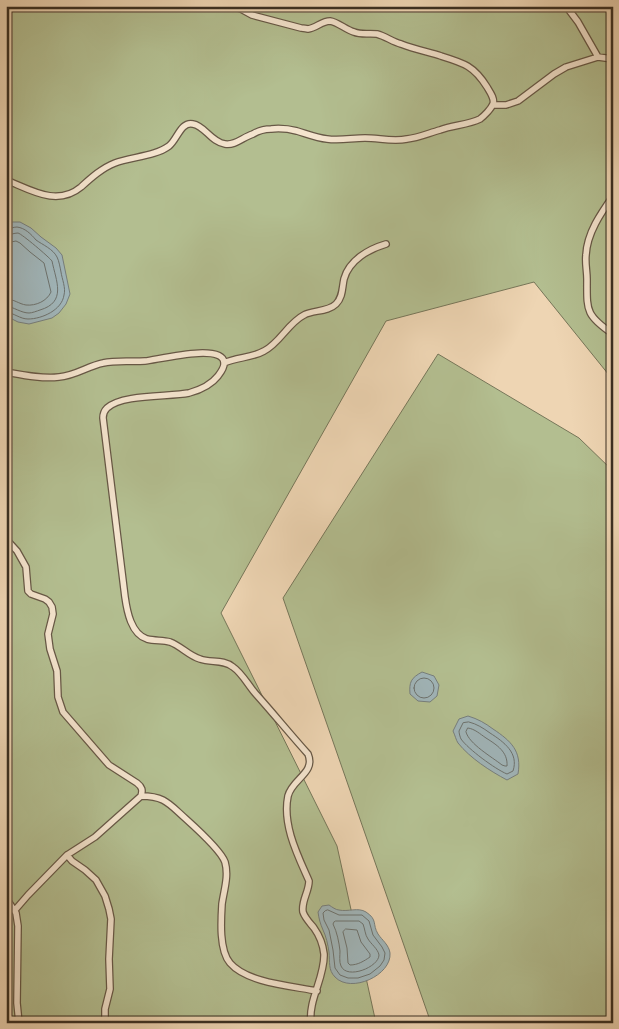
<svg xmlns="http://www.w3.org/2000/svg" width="619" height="1029" font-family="Vollkorn,serif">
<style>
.green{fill:#b3be90;stroke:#767659}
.water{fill:#a0b5b9;stroke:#777f7d}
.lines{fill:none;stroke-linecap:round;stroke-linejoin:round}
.shore{stroke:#6d726e;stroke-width:1}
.lane-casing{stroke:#675846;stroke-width:8}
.lane{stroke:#f4e4ce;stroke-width:5.5}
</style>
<rect width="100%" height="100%" fill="#eed5b3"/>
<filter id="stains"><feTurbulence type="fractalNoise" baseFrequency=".004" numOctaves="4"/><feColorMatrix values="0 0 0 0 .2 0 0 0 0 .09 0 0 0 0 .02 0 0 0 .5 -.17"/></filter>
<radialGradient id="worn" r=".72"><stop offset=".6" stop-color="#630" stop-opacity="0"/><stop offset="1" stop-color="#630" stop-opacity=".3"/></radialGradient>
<!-- green -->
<path class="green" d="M 6,6 L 613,6 L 613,380 L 534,282 L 386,321 L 221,613 L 337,846 L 376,1023 L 6,1023 Z
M 438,354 L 579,438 L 613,471 L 613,1023 L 431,1023 L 283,598 Z"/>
<!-- water -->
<path class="water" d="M 12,222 L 20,222 L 31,228 L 41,237 L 56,248 L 62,255 L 70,294 L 66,304 L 59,313 L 52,318 L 29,324 L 18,322 L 6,316 L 6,225 Z
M 422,672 L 434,676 L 439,685 L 437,696 L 430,702 L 418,701 L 410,694 C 409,682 411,678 422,672 Z
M 468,716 C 478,719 485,723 493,729 C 511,741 522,751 518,774 L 507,780 C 490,771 470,758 458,743 C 456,740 455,735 453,731 L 459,719 Z
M 329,905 C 332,907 336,910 339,910 C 348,912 358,907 366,912 C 378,920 372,924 378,934 C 382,940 389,945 390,953 C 392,975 351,994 335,977 C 328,970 330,962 329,952 C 328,945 326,936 323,930 C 320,923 319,919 318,912 L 322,906 Z"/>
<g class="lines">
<!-- shore -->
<path class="shore" d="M 6,229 C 10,229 13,227 17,227 C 25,228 31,234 36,240 C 43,245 53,249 57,257 C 59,261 60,267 61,272 C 62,279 66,288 64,295 C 62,310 42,319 28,319 C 20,319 14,313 6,312
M 6,235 C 10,235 14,233 18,233 C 22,234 49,257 52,261 C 56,281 67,302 40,310 C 37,311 32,313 29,313 C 21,313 14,307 6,306
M 6,243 L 16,241 L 20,243 L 30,252 L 44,263 L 51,292 C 47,301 36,306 26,305 C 19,304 14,299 6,299
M414 688a10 10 0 1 1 20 0a10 10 0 1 1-20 0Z
M 469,722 C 477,724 483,728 490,733 C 504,742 519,753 513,771 L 507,774 C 495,769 468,749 461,739 C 460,737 459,733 459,731 L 463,723 Z
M 468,728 C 475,729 480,734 486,738 C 497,745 508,752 507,766 L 505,766 L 502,765 C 492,757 469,744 466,732 Z
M 328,910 L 339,915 L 362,915 L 369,921 L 373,935 L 382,947 L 385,953 L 384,960 L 380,966 L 370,974 L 358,978 L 348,978 L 340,975 L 335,968 L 333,950 L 329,930 L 324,920 L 323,913 L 325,911 Z
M 336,921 L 359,921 L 363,924 C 365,929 365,935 368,939 C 371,944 378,949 379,955 C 379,967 347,980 341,966 C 339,962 340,955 340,951 C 339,942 337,932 333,924 L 334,922 Z
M 346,929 L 357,930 L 361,942 L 370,954 L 370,957 C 364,961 358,965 350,965 L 348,963 L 347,948 L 343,932 Z"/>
<defs>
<path id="lane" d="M 566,6 L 578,22 L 598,57 L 613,59
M 493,105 L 506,105 L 518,101 L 554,74 L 566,67 L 598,57
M 6,180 C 31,190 57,207 81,187 C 91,178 102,168 115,163 C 131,157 156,156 169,146 C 177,140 181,121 193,124 C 205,126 211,142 225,144 C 235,146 243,137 253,134 C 258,131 265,129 271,129 C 280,128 289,129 297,131 C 307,134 317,138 327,139 C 340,141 352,138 365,138 C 379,138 393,142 407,139 C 418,138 429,133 440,130 C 453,125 468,125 480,119 C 484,116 491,109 493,104 C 495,99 490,92 487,87 C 474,66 464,63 441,56 C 428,52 414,49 401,44 C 393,42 385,36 377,34 C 369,33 361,35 354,32 C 346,30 338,22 330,21 C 322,21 316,28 308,29 C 308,29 302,28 301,28 L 252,15 L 241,9 L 231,6
M 613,196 C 601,213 587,233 586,255 C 585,263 587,271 587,279 C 587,310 585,315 613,334
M 224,363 C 237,357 252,358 264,351 C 280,343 288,323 304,315 C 313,310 328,312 336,304 C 343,297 342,288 344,279 C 349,260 369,249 386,244
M 6,372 C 23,375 42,379 59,377 C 75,376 88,366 103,363 C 116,360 131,362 145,361 C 157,360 221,343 224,362 C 225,367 221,372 218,376 C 211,385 200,390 189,393 C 168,397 122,394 107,408 C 104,411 103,414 103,418 L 125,597 C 127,611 131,634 147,639 C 155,641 163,640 170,642 C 181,646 189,656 200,659 C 211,663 223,659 233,667 C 242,673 248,685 255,693 C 273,713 290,734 308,754 C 316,773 292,779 288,796 C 282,825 298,856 309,881 C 309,892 301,901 303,912 C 305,918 310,923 314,928 C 319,935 323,945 324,954 C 325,977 308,1000 311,1023
M 6,539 L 17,551 L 26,567 L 28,591 L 31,594 L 45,599 L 49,602 L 52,607 L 53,614 L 48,634 L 50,649 L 57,671 L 58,697 L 63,712 L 109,765 L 137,783 C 142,787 143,790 141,796 L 95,837 L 67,855 L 72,861 L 85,870 L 96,880 L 105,896 L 109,909 L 111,919 L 109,959 L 110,989 L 105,1009 L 105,1023
M 141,796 C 165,796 169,804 186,819 C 196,828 221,851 225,862 C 229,876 224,890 222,904 C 221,920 219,950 230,963 C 247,983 292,986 317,991
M 6,898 L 16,913 L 18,926 L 17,1003 L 19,1023
M 15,910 L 28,895 L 67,855"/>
</defs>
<!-- lane casing -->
<use href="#lane" class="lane-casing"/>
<!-- lane -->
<use href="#lane" class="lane"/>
</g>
<!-- margin -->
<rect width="619" height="1029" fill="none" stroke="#eed5b3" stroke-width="25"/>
<rect x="8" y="8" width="604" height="1014" fill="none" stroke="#3a2f22" stroke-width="2.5"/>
<rect x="12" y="12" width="594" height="1004" fill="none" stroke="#3a2f22"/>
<rect width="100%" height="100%" filter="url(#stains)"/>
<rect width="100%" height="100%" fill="url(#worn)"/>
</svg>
